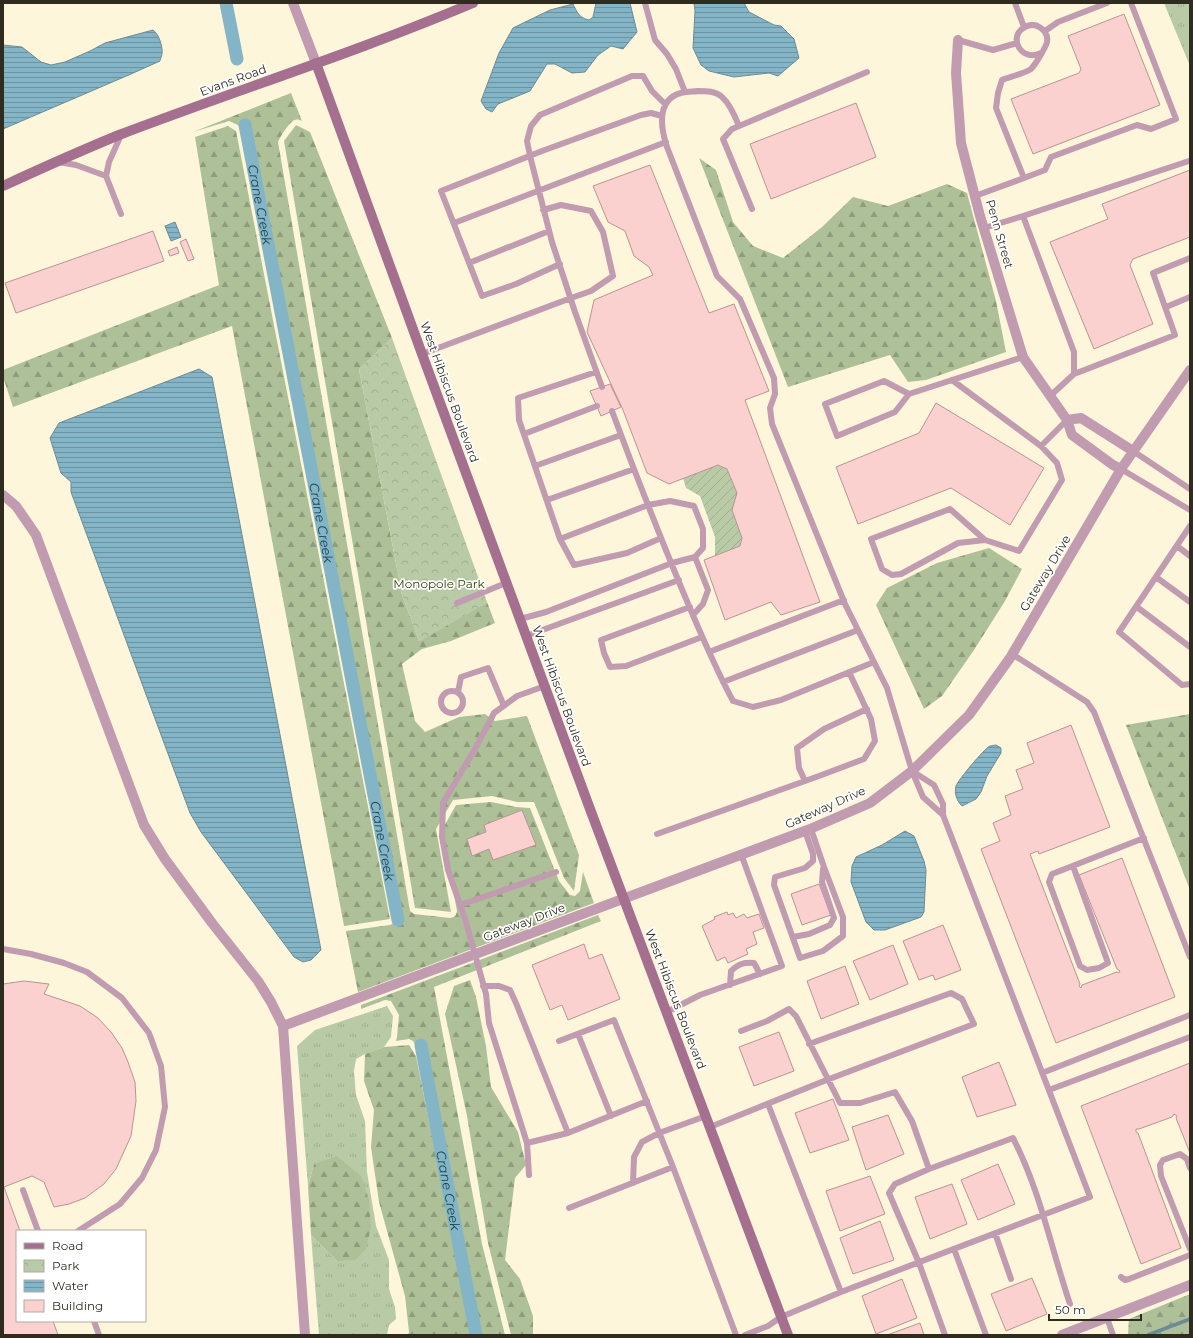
<svg xmlns="http://www.w3.org/2000/svg" width="1193" height="1338" font-family="Montserrat,sans-serif">
<style>
.grass{fill:url(#grass-tufts)}
.forest{fill:url(#forest-firs)}
.park{fill:url(#park-crowns)}
.garden{fill:url(#garden-furrows)}
.water{fill:url(#water-rules);stroke:#6a8c95}
.lines{fill:none;stroke-linecap:round;stroke-linejoin:round}
.stream{stroke:#6a8c95;stroke-width:3.5}
.canal{stroke:#83b5c7;stroke-width:13}
.building{fill:#fbd1cf;stroke:#b99492}
.lane{stroke:#c19bb0;stroke-width:6}
.street{stroke:#c19bb0;stroke-width:10}
.secondary{stroke:#a56f8f;stroke-width:10}
.labels{text-anchor:middle;dominant-baseline:central;stroke-width:3.5;stroke-linejoin:round;paint-order:stroke}
.street-label{font-size:12px;fill:#2f2c1f;stroke:#fff}
.park-label{font-size:12px;fill:#2e4302;stroke:#fff}
.water-label{font-size:13px;font-style:italic;fill:#1a4654;stroke:#fff}
</style>
<defs>
<pattern id="grass-tufts" width="24" height="20" patternUnits="userSpaceOnUse"><rect width="24" height="20" fill="#b9caa6"/><path d="M3 7l-1-3M5 7V3M7 7l1-3M15 17l-1-3M17 17v-4M19 17l1-3" fill="none" stroke="#9fae8e"/></pattern>
<pattern id="forest-firs" width="22" height="20" patternUnits="userSpaceOnUse"><rect width="22" height="20" fill="#aec098"/><path d="M5 1l3.5 6h-7zM16 11l3.5 6h-7z" fill="#8e9c7b"/></pattern>
<pattern id="park-crowns" width="20" height="18" patternUnits="userSpaceOnUse"><rect width="20" height="18" fill="#b9caa6"/><path d="M2 6a3 3 0 1 1 6 0M12 15a3 3 0 1 1 6 0" fill="none" stroke="#9fae8e"/></pattern>
<pattern id="garden-furrows" width="10" height="10" patternUnits="userSpaceOnUse"><rect width="10" height="10" fill="#b9caa6"/><path d="M-1 1l2-2M0 10L10 0M9 11l2-2" fill="none" stroke="#9fae8e"/></pattern>
<pattern id="water-rules" width="6" height="5" patternUnits="userSpaceOnUse"><rect width="6" height="5" fill="#83b5c7"/><path d="M0 2.5h6" fill="none" stroke="#6c93a1"/></pattern>
</defs>
<rect width="100%" height="100%" fill="#fef6db"/>
<!-- grass -->
<path class="grass" d="M 1164,3 L 1190,3 L 1190,66 Z
M 387,1006 L 393,1016 L 391,1037 L 384,1047 L 365,1054 L 356,1059 L 354,1071 L 356,1095 L 365,1121 L 367,1172 L 376,1226 L 389,1260 L 389,1289 L 395,1307 L 396,1319 L 389,1325 L 387,1335 L 319,1335 L 311,1235 L 337,1261 L 314,1164 L 308,1186 L 297,1046 L 315,1030 Z"/>
<!-- forest -->
<path class="forest" d="M 291,93 L 302,121 C 299,120 298,119 295,120 C 290,121 280,137 278,142 L 410,911 L 414,914 L 450,918 C 455,917 456,916 457,911 L 442,830 L 456,805 L 491,802 L 516,807 L 530,808 L 559,881 L 570,895 L 575,896 L 580,891 L 583,872 L 594,903 L 358,992 L 346,931 L 390,925 L 394,923 L 396,918 L 242,129 L 240,126 L 229,121 L 193,132 Z
M 296,125 L 310,132 L 392,338 L 359,369 L 402,595 L 419,641 L 487,602 L 495,623 L 451,641 L 422,649 L 402,664 L 415,721 L 425,732 L 459,717 L 485,714 L 495,721 L 527,716 L 579,855 L 574,891 L 564,878 L 534,802 L 517,802 L 492,796 L 453,800 L 436,829 L 451,912 L 415,908 L 284,141 Z
M 228,126 L 236,131 L 390,919 L 344,926 L 232,326 L 13,407 L 3,377 L 3,370 L 219,285 L 195,137 Z
M 699,158 L 716,170 L 733,222 L 753,246 L 783,258 L 822,227 L 853,197 L 888,206 L 947,184 L 967,193 L 996,301 L 1006,352 L 926,380 L 908,382 L 890,355 L 788,387 Z
M 989,548 L 1022,569 L 1005,601 L 974,650 L 942,696 L 924,709 L 876,605 L 887,588 L 937,563 Z
M 1190,714 L 1190,890 L 1126,725 Z
M 598,915 L 601,921 L 434,987 L 482,1244 L 505,1335 L 478,1335 L 422,1055 L 413,1041 L 409,1039 L 396,1041 L 397,1037 L 399,1015 L 391,1001 L 385,1000 L 361,1009 L 361,1005 Z
M 470,980 L 476,997 L 486,1046 L 491,1087 L 518,1132 L 526,1165 L 515,1178 L 505,1260 L 520,1279 L 533,1316 L 533,1335 L 511,1335 L 488,1243 L 467,1116 L 445,1014 L 454,986 Z
M 409,1045 L 416,1056 L 472,1335 L 408,1335 L 409,1332 L 405,1296 L 379,1202 L 371,1147 L 374,1110 L 364,1081 L 365,1054 L 384,1047 Z
M 337,1156 L 361,1176 L 369,1200 L 371,1227 L 366,1249 L 355,1260 L 337,1261 L 311,1235 L 308,1186 L 314,1164 Z
M 1190,1294 L 1190,1335 L 1128,1335 L 1129,1319 Z"/>
<!-- park -->
<path class="park" d="M 392,338 L 487,602 L 419,642 L 402,595 L 359,369 Z"/>
<!-- garden -->
<path class="garden" d="M 718,465 L 727,469 L 737,493 L 742,538 L 740,546 L 715,556 L 715,537 L 700,496 L 686,488 L 683,478 Z"/>
<!-- water -->
<path class="water" d="M 596,3 L 630,3 L 637,32 L 623,49 L 611,46 L 598,55 L 585,72 L 572,73 L 555,64 L 547,64 L 530,91 L 498,104 L 492,112 L 486,109 L 481,101 L 499,53 L 513,28 L 550,10 L 573,4 C 577,12 579,18 589,20 L 593,17 Z
M 694,3 L 744,3 L 749,12 L 774,25 L 781,26 L 794,39 L 799,58 L 778,76 L 769,73 L 734,77 L 709,71 L 701,65 L 693,48 L 695,11 Z
M 153,30 C 159,34 163,47 162,54 C 162,55 160,60 160,61 L 131,74 L 3,129 L 3,45 L 22,47 L 41,62 L 51,65 L 65,62 L 90,51 L 105,43 Z
M 175,222 L 181,237 L 171,241 L 165,226 Z
M 199,369 L 212,377 L 321,950 L 311,960 L 303,962 L 294,957 L 201,832 L 190,813 L 71,492 L 71,482 L 61,473 L 50,438 L 59,423 Z
M 996,745 L 1001,748 L 1001,753 L 987,776 L 981,792 L 976,799 L 962,806 C 957,801 954,794 956,786 C 958,780 984,749 990,746 C 991,746 995,745 996,745 Z
M 905,831 L 914,836 L 924,861 L 926,870 L 924,912 L 921,917 L 885,930 L 874,930 L 866,922 L 851,882 L 852,866 L 856,857 L 882,845 Z"/>
<g class="lines">
<!-- stream -->
<path class="stream" d="M 1148,1335 L 1190,1319"/>
<!-- canal -->
<g class="canal">
<path d="M 226,3 L 237,59"/>
<path id="s1" d="M 245,125 L 398,920"/>
<path id="s2" d="M 421,1045 L 476,1335"/>
</g>
</g>
<!-- building -->
<path class="building" d="M 1124,14 L 1160,105 L 1033,154 L 1011,99 L 1079,73 L 1081,69 L 1068,36 Z
M 856,103 L 876,157 L 771,199 L 750,144 Z
M 650,165 L 709,313 L 734,304 L 769,391 L 745,400 L 820,602 L 781,615 L 771,602 L 725,620 L 704,560 L 740,546 L 742,538 L 732,510 L 737,493 L 727,469 L 718,465 L 669,484 L 647,473 L 623,410 L 587,332 L 594,300 L 653,275 L 649,267 L 634,256 L 625,231 L 608,222 L 593,186 Z
M 1190,170 L 1190,237 L 1133,259 L 1130,265 L 1153,324 L 1094,349 L 1050,242 L 1108,219 L 1102,204 Z
M 153,231 L 164,261 L 16,313 L 5,283 Z
M 186,239 L 194,259 L 188,261 L 180,242 Z
M 177,247 L 179,253 L 170,256 L 168,251 Z
M 610,384 L 621,407 L 601,416 L 590,391 Z
M 936,403 L 1044,468 L 1010,525 L 951,488 L 858,524 L 836,467 L 919,433 Z
M 1071,725 L 1110,827 L 1039,854 L 1038,851 L 1030,854 L 1080,984 L 1079,986 L 1081,988 L 1082,985 L 1117,972 L 1119,973 L 1120,971 L 1117,969 L 1079,875 L 1122,858 L 1175,997 L 1056,1043 L 981,849 L 1000,841 L 993,823 L 1011,815 L 1005,796 L 1023,789 L 1016,770 L 1034,763 L 1027,743 Z
M 522,810 L 536,845 L 493,860 L 489,849 L 472,856 L 467,839 L 486,832 L 484,825 Z
M 819,884 L 831,915 L 802,925 L 791,894 Z
M 727,912 L 728,915 L 733,913 L 736,918 L 744,914 L 747,918 L 759,914 L 764,928 L 753,932 L 757,944 L 746,949 L 748,954 L 728,963 L 725,957 L 717,961 L 702,926 L 715,919 L 714,917 Z
M 943,925 L 961,970 L 935,980 L 933,975 L 919,980 L 903,941 Z
M 584,944 L 589,959 L 602,954 L 620,999 L 568,1020 L 562,1005 L 550,1010 L 532,965 Z
M 893,945 L 908,984 L 870,1000 L 853,961 Z
M 845,966 L 859,1004 L 821,1019 L 807,981 Z
M 24,981 L 49,984 L 44,994 L 80,1006 L 98,1018 L 111,1032 L 122,1048 L 128,1062 L 135,1082 L 136,1101 L 131,1136 L 116,1169 L 104,1184 L 85,1198 L 69,1204 L 54,1207 L 44,1182 L 32,1176 L 4,1187 L 20,1231 L 17,1231 L 17,1321 L 53,1321 L 58,1335 L 3,1335 L 3,984 Z
M 779,1032 L 794,1071 L 754,1086 L 739,1047 Z
M 999,1062 L 1016,1105 L 977,1117 L 962,1077 Z
M 1190,1063 L 1190,1153 L 1176,1118 L 1177,1116 L 1174,1114 L 1172,1117 L 1139,1129 L 1136,1129 L 1136,1132 L 1138,1133 L 1181,1248 L 1141,1264 L 1081,1106 Z
M 833,1099 L 849,1140 L 810,1153 L 795,1113 Z
M 888,1115 L 904,1154 L 866,1170 L 852,1127 Z
M 998,1164 L 1015,1204 L 978,1220 L 961,1180 Z
M 870,1176 L 885,1214 L 840,1231 L 826,1191 Z
M 952,1184 L 967,1224 L 930,1239 L 915,1197 Z
M 880,1221 L 894,1260 L 853,1274 L 840,1238 Z
M 1032,1278 L 1047,1314 L 1006,1331 L 991,1294 Z
M 902,1279 L 917,1318 L 876,1334 L 862,1296 Z
M 920,1323 L 924,1335 L 887,1335 Z"/>
<g class="lines">
<!-- lane -->
<path class="lane" d="M 645,3 L 655,40 L 667,54 L 676,69 L 685,92
M 1015,3 L 1024,27
M 1045,31 L 1058,22 L 1107,3
M 958,40 L 993,50 L 1017,43
M 739,126 C 735,116 730,104 722,97 C 716,91 706,91 698,91 C 694,92 690,91 686,92 C 656,96 660,126 667,147 L 717,276 L 740,299 L 774,378 L 775,394 L 770,408 L 772,424 L 845,604 L 887,688 L 912,771 L 923,797 L 943,815
M 58,162 L 76,165 L 106,176 L 109,162 L 121,135
M 106,176 L 121,214
M 1024,178 L 1045,170 L 1051,157 L 1137,125 L 1151,129 L 1176,119 L 1131,3
M 975,196 L 1024,178 L 996,108 L 998,93 L 1002,80 C 1009,77 1026,73 1031,69 C 1035,65 1046,47 1047,42 C 1049,30 1035,21 1025,27 C 1007,36 1021,63 1041,53
M 752,209 L 723,139 L 732,129 L 867,72
M 1023,216 L 1189,161
M 454,223 L 666,142
M 984,228 L 1023,216 L 1074,352 L 1074,374 L 1050,396
M 469,263 L 549,231
M 560,264 L 516,284 L 482,296 L 441,191 L 542,151 L 641,115 L 651,113 L 662,116
M 1166,307 L 1190,297
M 422,354 L 571,298 L 591,291 L 613,276 L 603,232 L 591,211 L 561,205 L 543,210
M 596,372 L 518,398 L 519,420 L 560,539 L 574,565 L 627,553 L 661,538
M 1074,374 L 1175,335 L 1153,273 L 1190,258
M 952,380 L 1041,446 L 1057,463 L 1062,480 L 1019,551 L 985,540 L 950,509 L 871,539 L 882,569 L 892,575 L 901,574 L 958,543 L 985,540
M 884,381 L 909,394 L 895,412 L 837,436 L 825,404 Z
M 602,387 L 575,312 L 552,242 L 530,156 L 527,141 L 531,126 L 540,115 L 632,76 L 643,76 L 652,91 L 665,104
M 909,394 L 1023,357
M 612,411 C 634,470 657,529 681,587 C 697,625 713,664 733,701 L 753,707 L 781,700 L 874,662
M 524,434 L 597,406
M 1041,446 L 1067,420
M 1133,451 L 1190,489
M 535,466 L 621,435
M 1121,469 L 1190,510
M 547,500 L 634,469
M 1190,526 L 1119,632 L 1182,685 L 1190,684
M 1177,546 L 1190,556
M 1156,577 L 1190,602
M 457,603 L 506,583
M 690,607 L 601,640 L 604,653 L 610,667 L 626,666 L 702,637
M 1137,607 L 1190,647
M 693,615 L 703,604 L 708,590 L 695,557
M 520,619 L 546,612 L 672,563 L 695,557 L 703,548 L 703,529 L 694,506 L 670,501 L 648,505 L 560,539
M 526,636 L 679,580
M 709,652 L 844,600
M 1012,654 L 1087,702 L 1094,712 L 1190,957
M 723,682 L 858,630
M441 702a11 11 0 1 1 22 0a11 11 0 1 1-22 0Z
M 458,692 L 461,677 L 488,668 L 504,706
M 805,781 L 799,768 L 797,748 L 824,729 L 867,709
M 805,831 L 813,854 L 813,861 L 805,868 L 775,877 L 774,885 L 800,958 L 823,951 L 843,936 L 843,917 L 824,867 L 811,829
M 657,834 L 819,776 L 864,759 L 875,741 L 871,719 L 849,672
M 1073,866 L 1108,963 L 1099,968 L 1087,970 L 1080,966 L 1049,882 L 1052,874 L 1144,838
M 460,905 L 556,872
M 793,937 L 809,934 L 830,925 L 834,918 L 822,882 L 823,869
M 3,949 L 31,954 L 64,963 L 87,972 L 122,998 L 149,1033 L 161,1066 L 165,1107 L 156,1150 L 142,1178 L 120,1204 L 78,1231
M 730,985 L 731,971 C 738,964 744,962 754,963 L 760,974
M 483,986 L 499,986 L 510,990 L 516,1003 L 568,1133
M 667,1012 L 700,995 L 782,966 L 741,854
M 741,1031 L 767,1021 L 789,1009 L 796,1016 L 840,1103 L 860,1103 L 895,1092 L 912,1121 L 929,1169
M 578,1034 L 611,1116
M 559,1041 L 614,1020 L 673,1167 L 736,1335
M 1042,1073 L 1190,1015
M 1049,1090 L 1190,1037
M 768,1104 L 841,1292
M 710,1127 L 824,1081 L 974,1024 L 962,999 L 951,993 L 809,1044
M 527,1143 L 568,1133 L 647,1101
M 1190,1168 L 1187,1159 L 1180,1154 L 1163,1160 L 1160,1165 L 1161,1176 L 1190,1249
M 529,1175 L 527,1143 L 489,1023 L 486,994 L 466,922 L 448,870 L 442,837 L 443,803 L 475,749 L 494,713 L 517,696 L 545,686
M 633,1183 L 634,1157 L 642,1142 L 659,1133 L 706,1116
M 23,1190 L 38,1231
M 569,1208 L 673,1167
M 995,1233 L 1011,1279
M 954,1249 L 986,1335
M 1121,1277 L 1125,1280 L 1129,1279 L 1190,1255
M 1107,1318 L 1113,1335
M 94,1321 L 99,1335
M 745,1335 L 768,1326 L 781,1317 L 841,1292 L 1090,1197 L 943,815 L 943,804 L 934,785 L 912,771
M 945,1335 L 919,1263 L 889,1193 L 895,1184 L 929,1169 L 1013,1138 C 1040,1190 1051,1248 1070,1304"/>
<!-- street -->
<path class="street" d="M 293,3 L 316,63
M 958,40 L 956,73 L 961,143 L 980,216 L 1023,357 L 1067,420 L 1072,435 L 1113,465 L 1121,469
M 1067,420 L 1081,418 L 1133,451
M 3,495 L 16,506 L 36,535 L 144,825 L 165,859 L 212,923 L 258,981 L 271,1002 L 283,1026 L 305,1335
M 283,1026 L 810,829 L 870,803 L 912,771 L 969,715 L 1010,658 L 1121,469 L 1190,370
M 1062,1335 L 1190,1285"/>
<!-- secondary -->
<path class="secondary" d="M 316,63 L 422,354 L 590,809 L 788,1335
M 3,186 C 42,168 80,151 119,135 C 237,90 357,52 473,3"/>
</g>
<g class="labels">
<!-- street labels -->
<g class="street-label">
<text transform="translate(233 80) rotate(-20)">Evans Road</text>
<text transform="translate(1000 234) rotate(74)">Penn Street</text>
<text transform="translate(450 392) rotate(70)">West Hibiscus Boulevard</text>
<text transform="translate(1045 573) rotate(-59)">Gateway Drive</text>
<text transform="translate(562 696) rotate(70)">West Hibiscus Boulevard</text>
<text transform="translate(825 807) rotate(-24)">Gateway Drive</text>
<text transform="translate(524 922) rotate(-21)">Gateway Drive</text>
<text transform="translate(676 999) rotate(69)">West Hibiscus Boulevard</text>
</g>
<!-- park labels -->
<g class="park-label">
<text x="439" y="583">Monopole Park</text>
</g>
<!-- water labels -->
<g class="water-label">
<text stroke="none"><textPath href="#s1" startOffset="81">Crane Creek</textPath></text>
<text stroke="none"><textPath href="#s1" startOffset="405">Crane Creek</textPath></text>
<text stroke="none"><textPath href="#s1" startOffset="729">Crane Creek</textPath></text>
<text stroke="none"><textPath href="#s2" startOffset="148">Crane Creek</textPath></text>
</g>
</g>
<!-- border -->
<rect width="1193" height="1338" fill="none" stroke="#2f2c1f" stroke-width="8"/>
<!-- legend -->
<rect x="16" y="1230" width="130" height="92" fill="#ffffff" stroke="#acaba5"/>
<rect x="24" y="1243" width="20" height="6" fill="#a56f8f" stroke="#acaba5"/>
<text x="52" y="1250" font-size="12" fill="#2f2c1f">Road</text>
<rect x="24" y="1260" width="20" height="12" fill="url(#park-crowns)" stroke="#acaba5"/>
<text x="52" y="1270" font-size="12" fill="#2f2c1f">Park</text>
<rect x="24" y="1280" width="20" height="12" fill="url(#water-rules)" stroke="#acaba5"/>
<text x="52" y="1290" font-size="12" fill="#2f2c1f">Water</text>
<rect x="24" y="1300" width="20" height="12" fill="#fbd1cf" stroke="#acaba5"/>
<text x="52" y="1310" font-size="12" fill="#2f2c1f">Building</text>
<!-- scale -->
<path d="M1049 1314v6h92v-6" fill="none" stroke="#2f2c1f" stroke-width="2"/>
<text x="1055" y="1314" font-size="12" fill="#2f2c1f" stroke="#ffffff" stroke-width="3" paint-order="stroke">50 m</text>
</svg>
